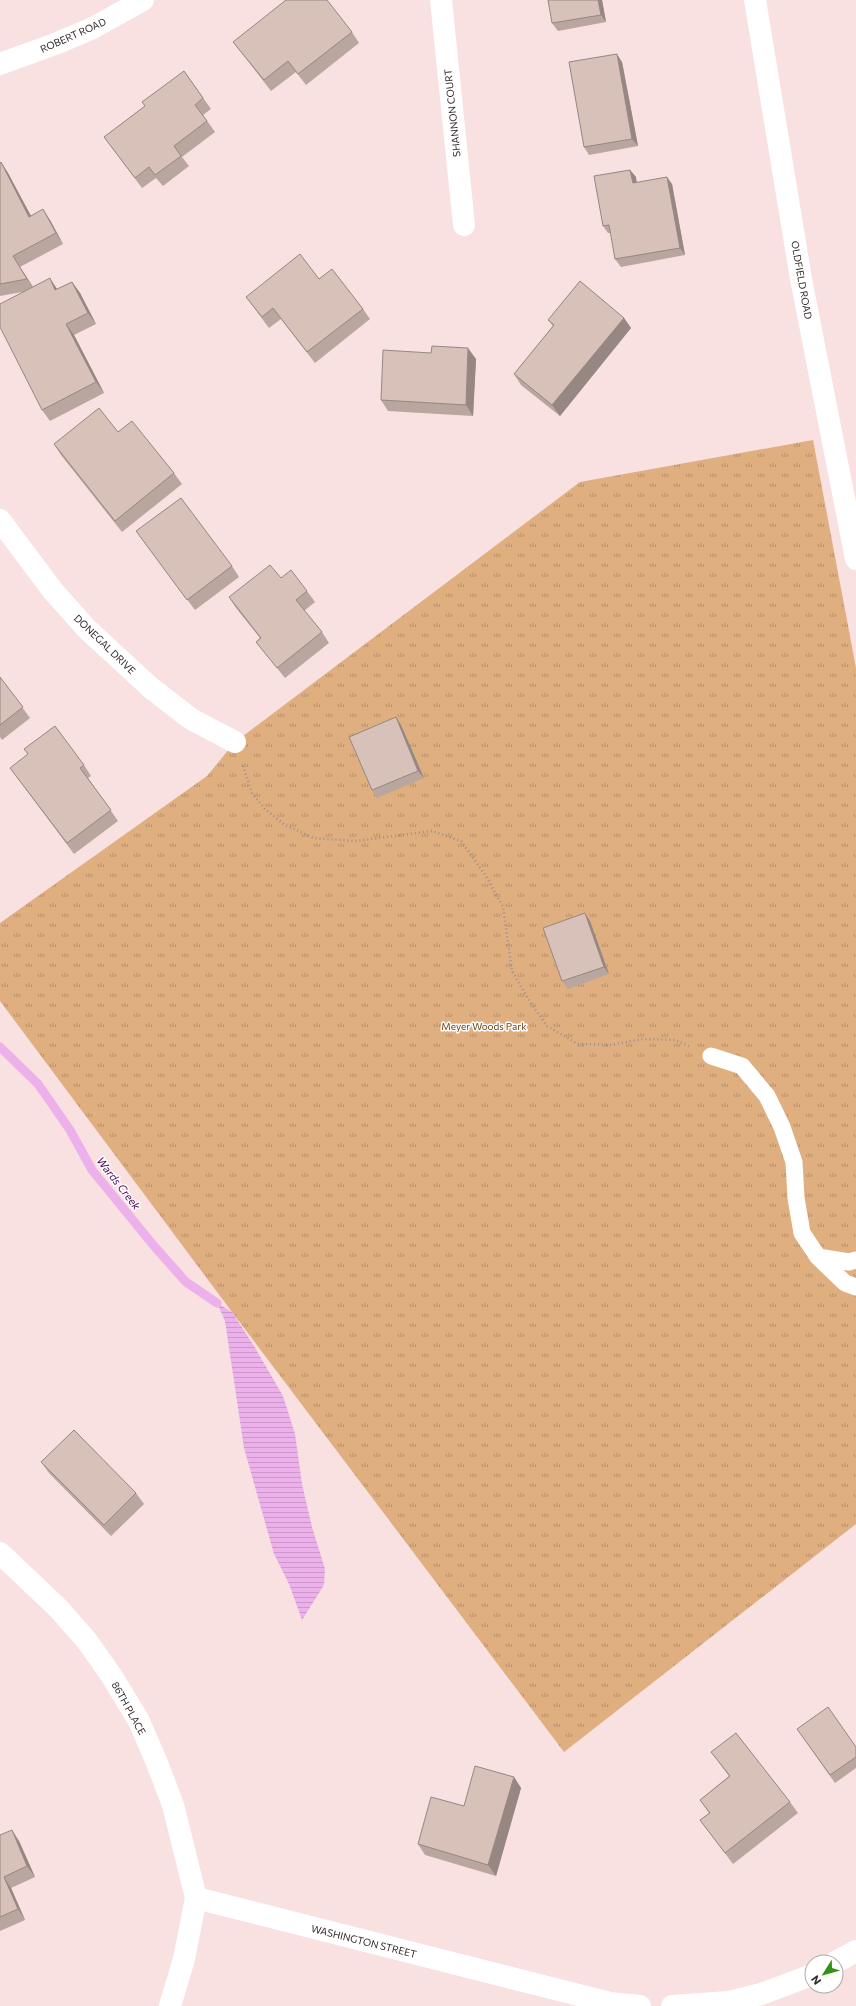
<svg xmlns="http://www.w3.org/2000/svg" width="856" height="2006" font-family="Commissioner,sans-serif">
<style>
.park{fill:url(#park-tufts)}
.water{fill:url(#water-rules)}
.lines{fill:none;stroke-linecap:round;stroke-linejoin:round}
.stream{stroke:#ecb1eb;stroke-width:9}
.path{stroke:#9f8e8e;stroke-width:2.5;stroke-dasharray:1 3;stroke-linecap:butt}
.service{stroke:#fff;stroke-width:17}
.minor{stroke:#fff;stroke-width:22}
.tertiary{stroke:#fff;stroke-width:22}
.wall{fill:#b9a69f}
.shaded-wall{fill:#968782}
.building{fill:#d7c1b9;stroke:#968782}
.labels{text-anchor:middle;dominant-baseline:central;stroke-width:3;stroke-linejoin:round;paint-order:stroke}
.street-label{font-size:10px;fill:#332a2a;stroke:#fff}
.park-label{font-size:10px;fill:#6b4417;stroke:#fff}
.water-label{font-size:11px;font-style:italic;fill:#4b034e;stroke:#fff}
</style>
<defs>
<pattern id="park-tufts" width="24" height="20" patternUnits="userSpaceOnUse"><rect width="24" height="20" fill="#dfaf80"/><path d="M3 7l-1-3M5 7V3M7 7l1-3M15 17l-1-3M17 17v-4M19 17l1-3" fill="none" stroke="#b58f69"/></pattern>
<pattern id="water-rules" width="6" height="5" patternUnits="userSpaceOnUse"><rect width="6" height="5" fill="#ecb1eb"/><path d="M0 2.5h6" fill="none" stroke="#cb98ca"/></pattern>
</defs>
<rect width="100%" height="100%" fill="#f9e0e1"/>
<!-- park -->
<path class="park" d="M 813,440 L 856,668 L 856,1524 L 564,1752 L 232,1312 L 0,1001 L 0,923 L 207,776 L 235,742 L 580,482 Z"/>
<!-- water -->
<path class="water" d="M 217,1303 L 232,1312 L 254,1346 L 283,1396 L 295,1434 L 302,1484 L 312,1527 L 325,1569 L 324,1585 L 302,1620 L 289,1584 L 274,1554 L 244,1448 L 225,1321 Z"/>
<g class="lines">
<!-- stream -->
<path class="stream" d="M 0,1047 L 38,1084 L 70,1130 L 92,1170 L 154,1246 L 186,1282 L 217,1303"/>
<!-- path -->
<path class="path" d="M 243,766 L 252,793 L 265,809 L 285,825 L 314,838 L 356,841 L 432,831 L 461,841 L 486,876 L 503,907 L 512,971 L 530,1002 L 547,1026 L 578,1044 L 611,1045 L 643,1039 L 675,1040 L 689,1046"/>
<!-- service -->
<path class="service" d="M 711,1056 L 742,1066 L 767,1096 L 782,1127 L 794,1162 L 796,1198 L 802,1233 L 818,1257 L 845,1283 L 856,1287
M 818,1257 L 849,1262 L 856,1260"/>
<!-- minor -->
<path class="minor" d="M 441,0 L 464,225
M 0,64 L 55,44 L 93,28 L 143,0
M 0,520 L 53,591 L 87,629 L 151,688 L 191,719 L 235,742
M 0,1553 L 59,1609 L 87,1641 L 111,1675 L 139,1721 L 157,1763 L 173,1805 L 196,1898 L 184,1959 L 170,2006
M 196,1898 L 610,2003 L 640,2006
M 836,1962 L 856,1951
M 672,2006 L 729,2002 L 761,1994 L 812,1975"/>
<!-- tertiary -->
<path class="tertiary" d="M 755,0 L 801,279 L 856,559"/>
</g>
<!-- wall -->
<path class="wall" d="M 602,0 L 606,22 L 558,31 L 552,23 Z
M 352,32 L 359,43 L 306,85 L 296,72 L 271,91 L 241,52 L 233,42 Z
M 622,62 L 638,146 L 589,155 L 584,147 Z
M 184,71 L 211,109 L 203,115 L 215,132 L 182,157 L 189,166 L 163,186 L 156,178 L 142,188 L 104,137 L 145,106 Z
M 1,162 L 8,173 L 30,216 L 50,220 L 63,244 L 20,267 L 33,287 L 57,289 L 72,282 L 80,293 L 96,324 L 74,335 L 104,393 L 50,421 L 42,410 L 22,292 L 0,296 L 0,163 Z
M 630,170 L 636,177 L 636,182 L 672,184 L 685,255 L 621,267 L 615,259 L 611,233 L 608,233 L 603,226 Z
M 319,279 L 363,309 L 370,319 L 315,363 L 281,319 L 269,328 L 246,297 Z
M 624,318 L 631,328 L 560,416 L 521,385 L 514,374 L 553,326 L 548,320 Z
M 476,359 L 473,416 L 388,411 L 381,400 Z
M 118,432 L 174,473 L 182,484 L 122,532 L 61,455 L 54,444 Z
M 136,531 L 232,566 L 239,577 L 195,610 Z
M 281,578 L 307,591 L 315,602 L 304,611 L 322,632 L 329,643 L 285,678 L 264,652 L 256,642 L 260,638 L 236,608 L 229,597 Z
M 0,677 L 30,718 L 2,740 L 0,737 Z
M 396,717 L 401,725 L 424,778 L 377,798 L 372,790 Z
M 84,765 L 91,776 L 88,778 L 118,821 L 74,854 L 10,768 Z
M 590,921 L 609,974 L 568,989 L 562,981 Z
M 41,1462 L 136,1493 L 144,1504 L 111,1536 L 49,1473 Z
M 797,1729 L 856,1747 L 856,1768 L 835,1783 Z
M 711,1752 L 790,1802 L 798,1813 L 733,1864 L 700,1820 L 709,1813 L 700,1800 L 729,1776 Z
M 514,1777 L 521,1788 L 496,1876 L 425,1855 L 418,1844 L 464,1806 Z
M 0,1835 L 19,1841 L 35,1877 L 11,1888 L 25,1920 L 0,1931 Z"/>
<!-- shaded-wall -->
<path class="shaded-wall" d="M 598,0 L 602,0 L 606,22 L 601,15 Z
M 617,54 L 622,62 L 638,146 L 632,139 Z
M 1,162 L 8,173 L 37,227 L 29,217 Z
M 630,170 L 636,177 L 638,191 L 633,183 Z
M 667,177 L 672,184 L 685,255 L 680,248 Z
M 43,209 L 50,220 L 63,244 L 56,233 Z
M 13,256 L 20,267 L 35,290 L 27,279 Z
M 50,278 L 57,289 L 55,290 Z
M 72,282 L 80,293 L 96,324 L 88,313 Z
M 624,318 L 631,328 L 560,416 L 552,405 Z
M 66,324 L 74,335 L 104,393 L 96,382 Z
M 468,348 L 476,359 L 473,416 L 466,405 Z
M 396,717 L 401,725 L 424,778 L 418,771 Z
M 585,913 L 590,921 L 609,974 L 604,967 Z
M 514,1777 L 521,1788 L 496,1876 L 488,1865 Z
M 12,1830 L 19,1841 L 35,1877 L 27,1866 Z
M 4,1877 L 11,1888 L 25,1920 L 18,1909 Z"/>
<!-- building -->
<path class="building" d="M 286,0 L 327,0 L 352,32 L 298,74 L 288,61 L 264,80 L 233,42 Z
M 548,0 L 598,0 L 601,15 L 552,23 Z
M 617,54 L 632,139 L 584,147 L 569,62 Z
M 184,71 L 203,98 L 195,105 L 207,121 L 174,146 L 181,156 L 155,175 L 149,167 L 135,178 L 104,137 L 145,106 L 142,102 Z
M 1,162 L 29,217 L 43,209 L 56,233 L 13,256 L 27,279 L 0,284 L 0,163 Z
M 630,170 L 633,183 L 667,177 L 680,248 L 615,259 L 609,225 L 603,226 L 594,176 Z
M 300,254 L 319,279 L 332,269 L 363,309 L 307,352 L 273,308 L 262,317 L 246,297 Z
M 50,278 L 55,290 L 72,282 L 88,313 L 66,324 L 96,382 L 42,410 L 0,327 L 0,304 Z
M 580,281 L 624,318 L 552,405 L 514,374 L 554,325 L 548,320 Z
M 432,346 L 468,348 L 466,405 L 381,400 L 383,350 L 431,353 Z
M 99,408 L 118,432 L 132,421 L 174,473 L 115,521 L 54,444 Z
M 181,498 L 232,566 L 187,600 L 136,531 Z
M 270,565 L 281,578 L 291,570 L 307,591 L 296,600 L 322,632 L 277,668 L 256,642 L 261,638 L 229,597 Z
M 0,677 L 23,707 L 0,725 Z
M 396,717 L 418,771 L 372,790 L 349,737 Z
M 55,726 L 84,765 L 80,768 L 111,810 L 67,843 L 10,768 L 28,754 L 24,749 Z
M 585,913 L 604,967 L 562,981 L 543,928 Z
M 74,1430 L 136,1493 L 104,1525 L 41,1462 Z
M 828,1707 L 856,1747 L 856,1757 L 830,1775 L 797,1729 Z
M 736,1733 L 790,1802 L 725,1853 L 700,1820 L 710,1813 L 700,1800 L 730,1776 L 711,1752 Z
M 475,1766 L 514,1777 L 488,1865 L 418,1844 L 431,1797 L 464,1806 Z
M 12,1830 L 27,1866 L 4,1877 L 18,1909 L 0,1917 L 0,1835 Z"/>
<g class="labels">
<!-- street labels -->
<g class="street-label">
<text transform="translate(73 35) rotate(-24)">ROBERT ROAD</text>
<text transform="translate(452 113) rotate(-96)">SHANNON COURT</text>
<text transform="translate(802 280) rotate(80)">OLDFIELD ROAD</text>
<text transform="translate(105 644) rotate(44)">DONEGAL DRIVE</text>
<text transform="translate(129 1708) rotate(61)">86TH PLACE</text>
<text transform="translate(364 1941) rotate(14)">WASHINGTON STREET</text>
</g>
<!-- park labels -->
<g class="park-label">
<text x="484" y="1026">Meyer Woods Park</text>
</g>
<!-- water labels -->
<g class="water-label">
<text transform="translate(119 1183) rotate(52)">Wards Creek</text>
</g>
</g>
<!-- north arrow -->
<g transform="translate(824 1974) rotate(233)"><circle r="19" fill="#ffffff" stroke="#adaaaa"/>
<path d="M0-3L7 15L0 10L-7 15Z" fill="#2f9213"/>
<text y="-6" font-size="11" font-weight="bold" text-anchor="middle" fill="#332a2a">N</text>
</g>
</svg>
